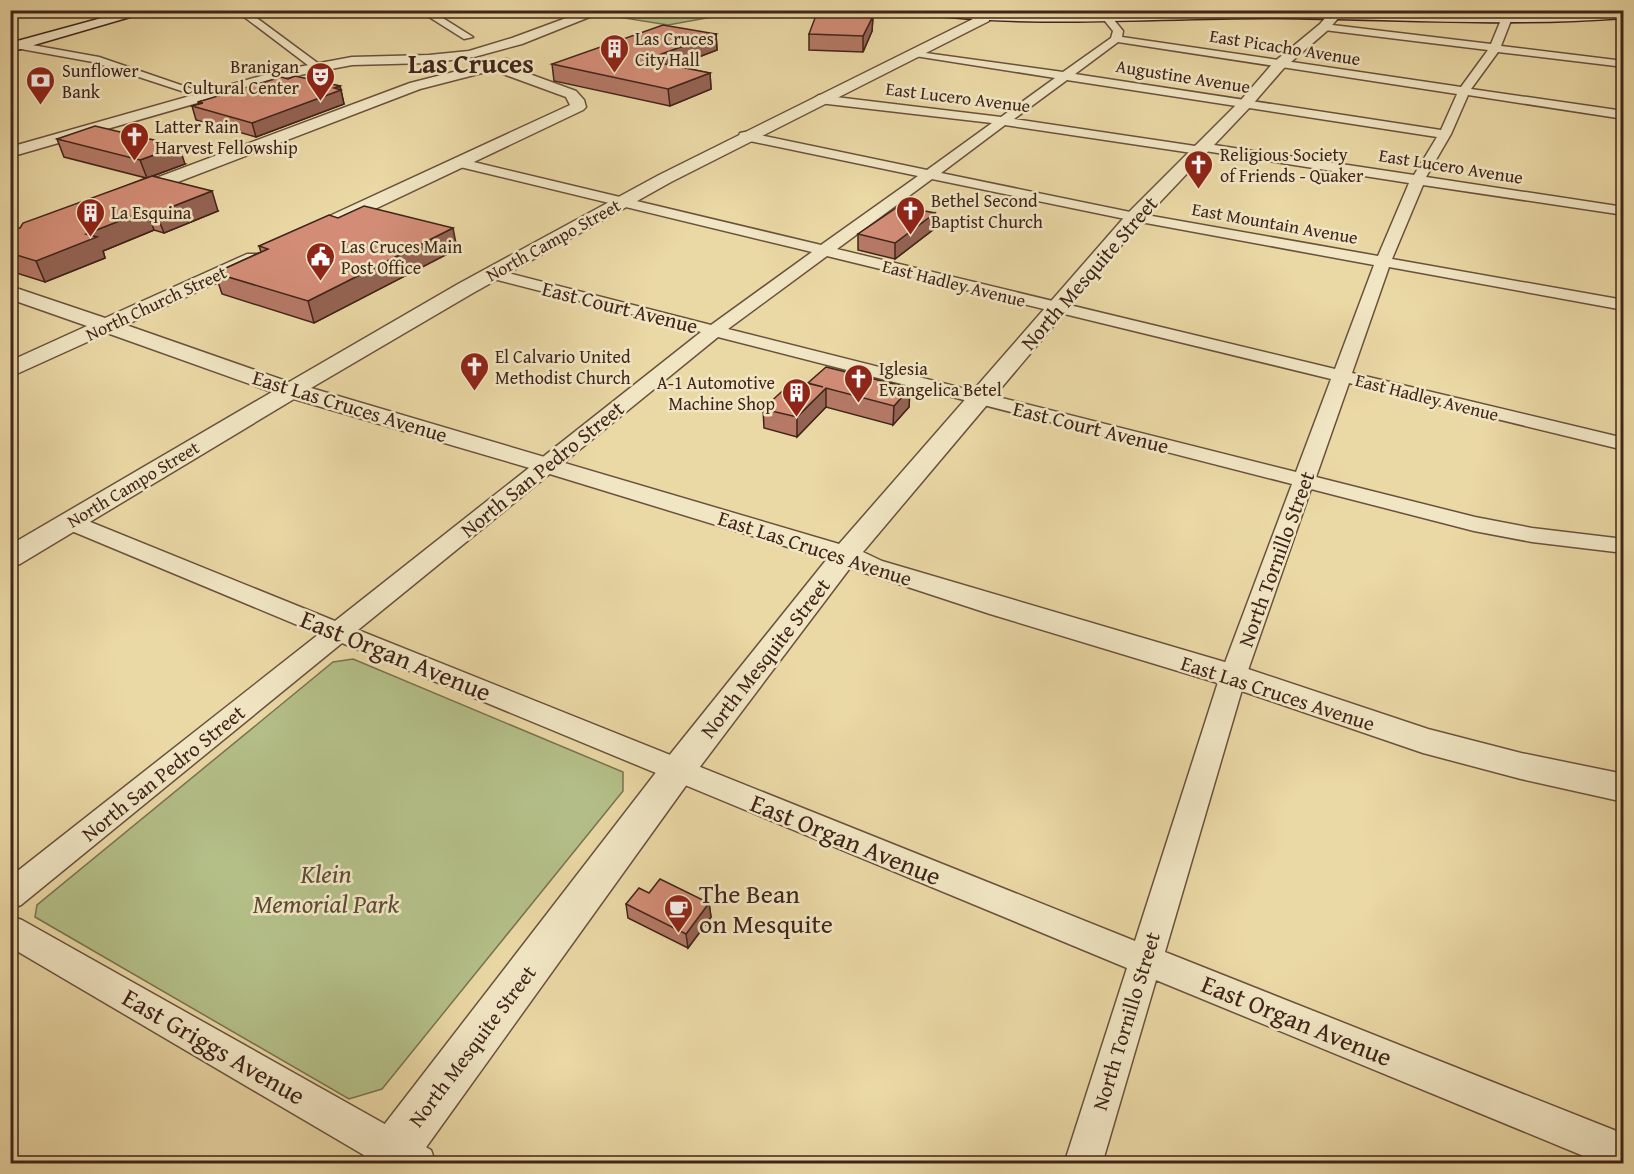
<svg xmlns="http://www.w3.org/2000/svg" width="1634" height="1174" font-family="'Gentium Book Plus',serif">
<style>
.green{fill:#b4bf88;stroke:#7a7251;stroke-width:1.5}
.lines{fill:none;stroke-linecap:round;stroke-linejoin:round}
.minor-casing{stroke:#6a513d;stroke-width:3}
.tertiary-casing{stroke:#6a513d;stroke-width:3}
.secondary-casing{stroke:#40241a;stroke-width:3}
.minor{fill:#f1e6c4;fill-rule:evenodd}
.tertiary{fill:#f1e6c4;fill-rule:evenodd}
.secondary{fill:#f1e6c4;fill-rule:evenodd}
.wall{fill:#b57966;stroke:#40241a;stroke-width:1.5}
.shaded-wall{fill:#946353;stroke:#40241a;stroke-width:1.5}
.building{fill:#d38d77;stroke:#40241a;stroke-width:1.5}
.labels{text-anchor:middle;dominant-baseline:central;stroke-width:5;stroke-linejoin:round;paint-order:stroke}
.far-poi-label{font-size:18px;fill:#40241a;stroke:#f1e6c4;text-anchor:start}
.far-street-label{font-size:18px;fill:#40241a;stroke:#f1e6c4}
.street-label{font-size:21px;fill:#40241a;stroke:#f1e6c4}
.near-street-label{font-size:26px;fill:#40241a;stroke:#f1e6c4}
.near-park-label{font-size:26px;font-style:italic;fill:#5d4b36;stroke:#f1e6c4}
.near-poi-label{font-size:26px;fill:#40241a;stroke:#f1e6c4;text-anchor:start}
.far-town-label{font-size:27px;font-weight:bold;fill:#40241a;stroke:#f1e6c4}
</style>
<rect width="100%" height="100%" fill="#ead8a5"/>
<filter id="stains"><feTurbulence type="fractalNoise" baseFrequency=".00333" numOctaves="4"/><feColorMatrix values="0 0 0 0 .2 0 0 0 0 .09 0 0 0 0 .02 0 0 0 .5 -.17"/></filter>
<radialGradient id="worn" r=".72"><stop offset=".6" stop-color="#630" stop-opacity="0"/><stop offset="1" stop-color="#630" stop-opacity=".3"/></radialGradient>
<!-- green -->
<path class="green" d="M 634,11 L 634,10 L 745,11 L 668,25 L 618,17 Z
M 353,659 L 623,772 L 623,791 L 382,1089 L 349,1099 L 35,917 L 37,905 L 333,662 Z"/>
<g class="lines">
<defs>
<path id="minor" d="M 235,10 L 246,10 L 323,67 L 321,69 L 313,69 Z
M 418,10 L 430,10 L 473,37 L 464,39 Z
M 1096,10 L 1106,10 L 1123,31 L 1122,37 L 1461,87 L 1488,50 L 1324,30 L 1319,27 L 1324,24 L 1491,44 L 1505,10 L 1515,10 L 1501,46 L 1624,61 L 1624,67 L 1498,52 L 1471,89 L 1624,111 L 1624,119 L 1468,95 L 1451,134 L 1426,177 L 1624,207 L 1624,215 L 1423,185 L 1392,259 L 1624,300 L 1624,310 L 1389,267 L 1352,373 L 1624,438 L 1624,450 L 1349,383 L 1316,477 L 1475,517 L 1532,528 L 1624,539 L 1624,553 L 1532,542 L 1474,531 L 1311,489 L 1246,676 L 1165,952 L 1624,1134 L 1624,1164 L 1603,1164 L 1156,980 L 1102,1164 L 1064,1164 L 1127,968 L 342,643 L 21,905 L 10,909 L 10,877 L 319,634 L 62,527 L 59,522 L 62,517 L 70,515 L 78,517 L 335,621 L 701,332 L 486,277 L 484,274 L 486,271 L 492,269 L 711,325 L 812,252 L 456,166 L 454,163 L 456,160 L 461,159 L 821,245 L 918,176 L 745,140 L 739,136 L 740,133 L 745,132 L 927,170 L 992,123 L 819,103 L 813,99 L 819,95 L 1001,117 L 1055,78 L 915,56 L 910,53 L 911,51 L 1063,72 L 1111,38 L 1113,31 ZM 1118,42 L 1457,94 L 1441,130 L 1075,74 ZM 1067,80 L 1437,137 L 1414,175 L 1201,143 L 1195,146 L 1014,119 ZM 1005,125 L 1199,154 L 1205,151 L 1409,183 L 1378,256 L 1135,213 L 941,173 ZM 932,179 L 1135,221 L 1374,265 L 1335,369 L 837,249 ZM 827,256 L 1331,379 L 1296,472 L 728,329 ZM 718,337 L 1292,484 L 1220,676 L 1135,941 L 358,630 Z
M 10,41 L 99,57 L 210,95 L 208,97 L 200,97 L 93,62 L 10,47 Z
M 10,916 L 22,920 L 431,1150 L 436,1164 L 379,1164 L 10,947 Z"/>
<path id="tertiary" d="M 588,10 L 607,10 L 522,44 L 474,57 L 429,63 L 352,65 L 284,78 L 10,157 L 10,147 L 282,70 L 352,57 L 429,55 L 469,51 L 512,38 Z
M 1332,10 L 1345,10 L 1328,30 L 1284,68 L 1251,106 L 1142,221 L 863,552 L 882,561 L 1245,668 L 1428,729 L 1521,753 L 1624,774 L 1624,802 L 1521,779 L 1423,753 L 1221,684 L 990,614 L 850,568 L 690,780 L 414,1164 L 360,1164 L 367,1147 L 664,762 L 827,559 L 540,471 L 294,399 L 20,564 L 10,567 L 10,545 L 272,392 L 107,333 L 10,377 L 10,361 L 87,326 L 10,299 L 10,286 L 105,318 L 247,254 L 261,254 L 264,258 L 261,262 L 126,325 L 289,382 L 458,284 L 659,175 L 981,15 L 989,15 L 989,21 L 671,182 L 473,293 L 311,388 L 839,544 L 1128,213 L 1241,100 L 1274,62 L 1320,24 Z
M 507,59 L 514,63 L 513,68 L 576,91 L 584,100 L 586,107 L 583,110 L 337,227 L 323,227 L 321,223 L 323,219 L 570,105 L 566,97 L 503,74 L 498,67 L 502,60 Z
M 477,66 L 484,70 L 482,73 L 420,89 L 136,198 L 124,198 L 121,194 L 124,190 L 410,83 Z"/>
<path id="secondary" d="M 131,10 L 154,10 L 10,52 L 10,43 Z
M 915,10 L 1055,15 L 1227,10 L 1538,15 L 1624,10 L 1624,18 C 1508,27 1394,19 1279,18 C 1159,17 1041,29 921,14 Z"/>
</defs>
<!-- minor casing -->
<use href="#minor" class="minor-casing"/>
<!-- tertiary casing -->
<use href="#tertiary" class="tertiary-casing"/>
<!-- secondary casing -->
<use href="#secondary" class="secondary-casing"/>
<!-- minor -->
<use href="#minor" class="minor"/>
<!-- tertiary -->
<use href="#tertiary" class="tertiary"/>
<!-- secondary -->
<use href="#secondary" class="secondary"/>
</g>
<!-- wall -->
<path class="wall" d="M 837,15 L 873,16 L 872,31 L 863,52 L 809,50 L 809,34 Z
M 716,34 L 717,50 L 675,66 L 710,73 L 711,89 L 670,106 L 554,81 L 552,64 Z
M 288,79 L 340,86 L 344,104 L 256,137 L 196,120 L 192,106 L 199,104 L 198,102 Z
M 57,139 L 185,164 L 153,176 L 218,211 L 164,233 L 154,230 L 103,251 L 105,258 L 45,282 L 10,271 L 10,229 L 20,228 L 146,178 L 64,157 Z
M 934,229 L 895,259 L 858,250 L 858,234 Z
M 259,246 L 457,249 L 314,323 L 222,294 L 215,273 L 261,252 Z
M 808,383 L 910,388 L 909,407 L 893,425 L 826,407 L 797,437 L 764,428 L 763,409 Z
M 649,893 L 709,903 L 711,917 L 688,948 L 628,918 L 626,904 Z"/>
<!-- shaded-wall -->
<path class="shaded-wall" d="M 873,16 L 872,31 L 863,52 L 863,36 Z
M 716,34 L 717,50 L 646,77 L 645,60 Z
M 710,73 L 711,89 L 670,106 L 668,89 Z
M 340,86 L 344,104 L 256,137 L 252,123 Z
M 179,146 L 185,164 L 147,178 L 140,160 Z
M 212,191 L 218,211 L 164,233 L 156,213 Z
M 147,210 L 154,230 L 103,251 L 105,258 L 45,282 L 36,261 L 86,234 Z
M 935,213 L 934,229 L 895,259 L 895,243 Z
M 453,228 L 457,249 L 314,323 L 308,301 Z
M 826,388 L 826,407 L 797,437 L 797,417 Z
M 910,388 L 909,407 L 893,425 L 894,406 Z
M 709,903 L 711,917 L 688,948 L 686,934 Z"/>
<!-- building -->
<path class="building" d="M 818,10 L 823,10 L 837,15 L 873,16 L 863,36 L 809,34 Z
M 663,25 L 716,34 L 645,60 L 710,73 L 668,89 L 552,64 Z
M 295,76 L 340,86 L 334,88 L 341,90 L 252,123 L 192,106 L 203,103 L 198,102 L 281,77 L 288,79 Z
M 95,126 L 179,146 L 140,160 L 57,139 Z
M 152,176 L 212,191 L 156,213 L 147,210 L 86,234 L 97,237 L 36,261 L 10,253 L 10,229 L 20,228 L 23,223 Z
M 364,206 L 453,228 L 308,301 L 215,273 L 268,249 L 259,246 L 329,215 L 338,218 Z
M 899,206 L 935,213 L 895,243 L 858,234 Z
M 826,367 L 910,388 L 894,406 L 826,388 L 797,417 L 763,409 L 794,380 L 823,387 L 808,383 Z
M 660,879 L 709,903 L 686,934 L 626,904 L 639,888 L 649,893 Z"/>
<!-- icons -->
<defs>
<symbol id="building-pin" viewBox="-11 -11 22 30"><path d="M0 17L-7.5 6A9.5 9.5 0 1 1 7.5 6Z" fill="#8f2418" stroke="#f1e6c4"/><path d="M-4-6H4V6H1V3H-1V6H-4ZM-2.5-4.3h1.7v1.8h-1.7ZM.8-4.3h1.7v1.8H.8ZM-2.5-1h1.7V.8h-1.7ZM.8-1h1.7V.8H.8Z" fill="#fff"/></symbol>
<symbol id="theatre-pin" viewBox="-11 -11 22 30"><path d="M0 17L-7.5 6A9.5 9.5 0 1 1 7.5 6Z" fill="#8f2418" stroke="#f1e6c4"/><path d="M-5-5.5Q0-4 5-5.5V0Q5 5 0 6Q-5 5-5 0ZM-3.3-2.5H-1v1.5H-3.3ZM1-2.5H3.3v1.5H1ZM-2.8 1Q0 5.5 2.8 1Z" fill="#fff"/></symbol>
<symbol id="bank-pin" viewBox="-11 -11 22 30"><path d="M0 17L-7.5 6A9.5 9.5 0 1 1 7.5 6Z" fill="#8f2418" stroke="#f1e6c4"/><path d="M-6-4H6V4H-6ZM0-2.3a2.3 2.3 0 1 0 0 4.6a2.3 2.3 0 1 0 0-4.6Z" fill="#fff"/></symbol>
<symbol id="church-pin" viewBox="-11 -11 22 30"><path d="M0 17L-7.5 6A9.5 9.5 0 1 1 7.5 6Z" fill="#8f2418" stroke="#f1e6c4"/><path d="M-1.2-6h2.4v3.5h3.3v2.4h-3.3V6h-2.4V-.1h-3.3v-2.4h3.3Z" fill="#fff"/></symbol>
<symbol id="civic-pin" viewBox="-11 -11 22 30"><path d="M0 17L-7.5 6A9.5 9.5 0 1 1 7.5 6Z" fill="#8f2418" stroke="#f1e6c4"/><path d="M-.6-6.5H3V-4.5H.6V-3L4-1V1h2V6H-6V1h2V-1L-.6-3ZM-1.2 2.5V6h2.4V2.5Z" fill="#fff"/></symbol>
<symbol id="cafe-pin" viewBox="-11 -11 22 30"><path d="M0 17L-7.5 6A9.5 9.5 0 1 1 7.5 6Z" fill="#8f2418" stroke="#f1e6c4"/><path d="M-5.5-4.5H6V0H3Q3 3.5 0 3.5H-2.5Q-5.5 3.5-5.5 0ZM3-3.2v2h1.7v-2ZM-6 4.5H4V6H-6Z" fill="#fff"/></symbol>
</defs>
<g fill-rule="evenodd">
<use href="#building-pin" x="598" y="32" width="33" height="45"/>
<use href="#theatre-pin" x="304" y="60" width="33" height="45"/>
<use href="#bank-pin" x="24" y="64" width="33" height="45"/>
<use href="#church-pin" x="118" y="120" width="33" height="45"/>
<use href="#church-pin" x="1182" y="148" width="33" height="45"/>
<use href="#church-pin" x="894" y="194" width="33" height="45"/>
<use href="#building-pin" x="74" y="196" width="33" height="45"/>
<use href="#civic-pin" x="304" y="240" width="33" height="45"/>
<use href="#church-pin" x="458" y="350" width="33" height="45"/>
<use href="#church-pin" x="842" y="362" width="33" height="45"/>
<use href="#building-pin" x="780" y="376" width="33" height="45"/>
<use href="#cafe-pin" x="662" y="892" width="33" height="45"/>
</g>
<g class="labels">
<!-- far-poi labels -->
<g class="far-poi-label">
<text x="635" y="38">Las Cruces<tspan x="635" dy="21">City Hall</tspan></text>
<text x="299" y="66" text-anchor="end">Branigan<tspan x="299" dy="21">Cultural Center</tspan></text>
<text x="62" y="70">Sunflower<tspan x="62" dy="21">Bank</tspan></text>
<text x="155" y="126">Latter Rain<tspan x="155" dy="21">Harvest Fellowship</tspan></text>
<text x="1220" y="154">Religious Society<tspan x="1220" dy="21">of Friends - Quaker</tspan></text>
<text x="931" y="200">Bethel Second<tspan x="931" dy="21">Baptist Church</tspan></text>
<text x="111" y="212">La Esquina</text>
<text x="341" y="246">Las Cruces Main<tspan x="341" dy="21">Post Office</tspan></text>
<text x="495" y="356">El Calvario United<tspan x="495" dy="21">Methodist Church</tspan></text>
<text x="879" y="368">Iglesia<tspan x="879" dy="21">Evangelica Betel</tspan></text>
<text x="775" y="382" text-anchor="end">A-1 Automotive<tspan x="775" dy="21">Machine Shop</tspan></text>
</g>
<!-- far-street labels -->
<g class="far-street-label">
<text transform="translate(1285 47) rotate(9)">East Picacho Avenue</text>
<text transform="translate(1183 76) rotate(9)">Augustine Avenue</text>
<text transform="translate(958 97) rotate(7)">East Lucero Avenue</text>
<text transform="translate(1451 166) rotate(9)">East Lucero Avenue</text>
<text transform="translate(1275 223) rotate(10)">East Mountain Avenue</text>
<text transform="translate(553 240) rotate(-29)">North Campo Street</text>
<text transform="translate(954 283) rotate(14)">East Hadley Avenue</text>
<text transform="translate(156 303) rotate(-25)">North Church Street</text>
<text transform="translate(1427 397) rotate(14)">East Hadley Avenue</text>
<text transform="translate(133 484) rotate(-31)">North Campo Street</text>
</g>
<!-- street labels -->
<g class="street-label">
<text transform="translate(1089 273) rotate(-49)">North Mesquite Street</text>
<text transform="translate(620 307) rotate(14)">East Court Avenue</text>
<text transform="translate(350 406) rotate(17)">East Las Cruces Avenue</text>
<text transform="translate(1091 427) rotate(14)">East Court Avenue</text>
<text transform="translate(542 469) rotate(-39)">North San Pedro Street</text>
<text transform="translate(815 548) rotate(18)">East Las Cruces Avenue</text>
<text transform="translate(1276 559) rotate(-70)">North Tornillo Street</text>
<text transform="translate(765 658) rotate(-52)">North Mesquite Street</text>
<text transform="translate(1278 693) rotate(18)">East Las Cruces Avenue</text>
<text transform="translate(163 773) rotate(-39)">North San Pedro Street</text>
<text transform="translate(1126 1021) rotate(-73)">North Tornillo Street</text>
<text transform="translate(472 1046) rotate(-53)">North Mesquite Street</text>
</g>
<!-- near-street labels -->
<g class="near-street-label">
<text transform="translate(396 655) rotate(22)">East Organ Avenue</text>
<text transform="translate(846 839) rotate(22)">East Organ Avenue</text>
<text transform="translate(1297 1020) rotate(22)">East Organ Avenue</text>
<text transform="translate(214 1046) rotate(30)">East Griggs Avenue</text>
</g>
<!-- near-park labels -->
<g class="near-park-label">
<text x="326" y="873">Klein<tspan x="326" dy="30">Memorial Park</tspan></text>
</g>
<!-- near-poi labels -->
<g class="near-poi-label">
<text x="699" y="893">The Bean<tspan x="699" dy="30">on Mesquite</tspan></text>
</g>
<!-- far-town labels -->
<g class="far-town-label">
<text x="471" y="63">Las Cruces</text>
</g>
</g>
<!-- margin -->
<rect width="1634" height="1174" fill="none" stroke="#ead8a5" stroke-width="36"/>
<rect x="12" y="12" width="1610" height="1150" fill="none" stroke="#40241a" stroke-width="3"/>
<rect x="18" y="18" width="1598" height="1138" fill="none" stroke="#40241a" stroke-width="1.5"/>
<rect width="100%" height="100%" filter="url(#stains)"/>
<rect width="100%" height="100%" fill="url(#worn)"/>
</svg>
